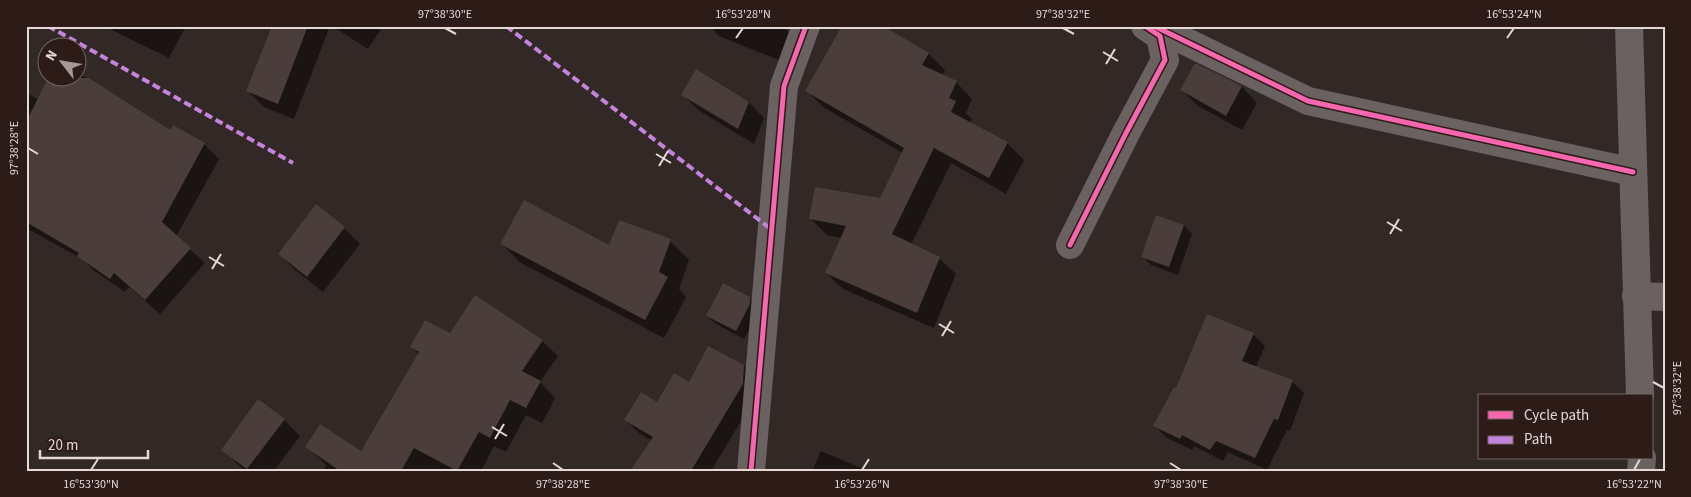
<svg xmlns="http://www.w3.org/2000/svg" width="1691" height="497" font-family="'Source Sans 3',sans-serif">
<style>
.shadow{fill:#0007}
.building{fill:#4a3d3a}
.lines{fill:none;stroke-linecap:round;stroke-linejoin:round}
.minor{stroke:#696260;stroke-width:28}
.quiet{stroke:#c483df;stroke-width:4;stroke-dasharray:8 4;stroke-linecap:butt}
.cycleway-casing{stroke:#2d1b17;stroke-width:8}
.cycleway{stroke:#f766af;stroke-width:5}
.ticks{fill:none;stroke:#e5d8d5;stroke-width:2}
.neatline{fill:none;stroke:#e5d8d5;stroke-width:2}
.ticks-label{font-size:12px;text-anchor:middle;fill:#e5d8d5}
</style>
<rect width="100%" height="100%" fill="#322825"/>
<!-- shadow -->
<path class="shadow" d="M 104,26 L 186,26 L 169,58 Z
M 273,26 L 330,26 L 294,119 L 264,107 L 248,91 Z
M 332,26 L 383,26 L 368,49 Z
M 710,26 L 783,26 L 795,39 L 786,63 L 719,36 Z
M 881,26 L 929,54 L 945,70 L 942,76 L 956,82 L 972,99 L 966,113 L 972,119 L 970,123 L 1007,143 L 1024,160 L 1006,194 L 951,163 L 911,245 L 939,258 L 956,274 L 934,328 L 843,289 L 826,273 L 842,238 L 827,235 L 810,218 L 880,200 L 903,153 L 823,107 L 806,90 Z
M 1196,65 L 1242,87 L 1257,103 L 1242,130 L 1198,106 L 1182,90 Z
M 78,73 L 171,132 L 173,127 L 204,144 L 219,159 L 176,237 L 205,263 L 160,314 L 129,287 L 125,292 L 93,270 L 84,260 L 26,228 L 26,93 L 38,99 L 49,78 L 78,78 Z
M 682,94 L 748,102 L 764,118 L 754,144 L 698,110 Z
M 1184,226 L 1192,234 L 1178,275 L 1151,265 L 1143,257 Z
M 344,228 L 360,244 L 323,292 L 295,270 L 279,254 Z
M 670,241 L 689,260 L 679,289 L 686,297 L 664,338 L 521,263 L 502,244 L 610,247 Z
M 750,298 L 758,307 L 758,313 L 744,339 L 716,324 L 707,316 Z
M 1253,334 L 1265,346 L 1256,367 L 1292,381 L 1304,393 L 1290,431 L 1287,430 L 1267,470 L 1228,452 L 1223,461 L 1194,446 L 1192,450 L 1167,438 L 1155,426 L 1177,390 Z
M 450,335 L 542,341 L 558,356 L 540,382 L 555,398 L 542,423 L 526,415 L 506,452 L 494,446 L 481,471 L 323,471 L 326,465 L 307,447 L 362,453 L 419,355 L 412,347 Z
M 744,366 L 757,379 L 755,398 L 711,471 L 632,471 L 652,441 L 639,433 L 626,420 L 658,404 L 689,384 Z
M 284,420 L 300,436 L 274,471 L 245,471 L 223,450 Z
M 821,451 L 868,471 L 812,471 Z"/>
<!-- building -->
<path class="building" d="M 272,26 L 308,26 L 278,104 L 246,91 Z
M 842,26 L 883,26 L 929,53 L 922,65 L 957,81 L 949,98 L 956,101 L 951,112 L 1008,142 L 989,178 L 934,148 L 892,234 L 940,257 L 917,313 L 825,273 L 846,226 L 809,219 L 815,187 L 880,198 L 904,148 L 805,91 Z
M 1195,63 L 1242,86 L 1226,116 L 1180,90 Z
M 696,69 L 749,102 L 738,129 L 681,95 Z
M 48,78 L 89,78 L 170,130 L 173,125 L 205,143 L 162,222 L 191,248 L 145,300 L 114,273 L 110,279 L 77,256 L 79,253 L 26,222 L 26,122 Z
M 524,200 L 609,245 L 619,220 L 671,239 L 659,272 L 668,277 L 645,320 L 500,244 Z
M 316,204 L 345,227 L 307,277 L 278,254 Z
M 1156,215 L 1184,225 L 1169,267 L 1141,257 Z
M 723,283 L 750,297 L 750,304 L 736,331 L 706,316 Z
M 475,295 L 543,340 L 522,371 L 541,381 L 526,408 L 510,400 L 490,438 L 479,432 L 457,471 L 414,448 L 401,471 L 340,471 L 305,447 L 320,424 L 361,451 L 419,352 L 410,347 L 425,320 L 450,333 Z
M 1207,314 L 1254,333 L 1242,361 L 1293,380 L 1278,420 L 1274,419 L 1255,458 L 1216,441 L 1210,450 L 1182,435 L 1180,439 L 1153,426 L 1174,387 L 1176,388 Z
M 708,346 L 744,365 L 743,384 L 691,471 L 630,471 L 653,437 L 624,420 L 641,392 L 657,402 L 674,373 L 689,382 Z
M 258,399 L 285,419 L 247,469 L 221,450 Z"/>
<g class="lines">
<!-- minor -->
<path class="minor" d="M 1154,26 L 1308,101 L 1633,172
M 1629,26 L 1640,396
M 1070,245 L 1126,133 L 1165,60 L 1160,36 L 1145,26
M 1636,296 L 1665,297
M 751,471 L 784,86 L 806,26
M 1641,471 L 1642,458"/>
<!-- quiet -->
<path class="quiet" d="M 48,26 L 293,163
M 506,26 L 771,229"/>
<defs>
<path id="cycleway" d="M 1154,26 L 1308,101 L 1633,172
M 1070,245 L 1126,133 L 1165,60 L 1160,36 L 1145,26
M 751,471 L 784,86 L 806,26"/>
</defs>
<!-- cycleway casing -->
<use href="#cycleway" class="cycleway-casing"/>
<!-- cycleway -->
<use href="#cycleway" class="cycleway"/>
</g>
<!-- ticks -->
<path class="ticks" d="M 445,28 L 456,34M 1063,28 L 1074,34M 736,38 L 743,28M 1507,38 L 1514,28M 1103,52 L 1118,61M 1106,64 L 1115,49M 28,148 L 38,154M 656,154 L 671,163M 659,166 L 668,151M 1387,222 L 1402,231M 1390,234 L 1399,219M 209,257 L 224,266M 212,269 L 221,254M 939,324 L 954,333M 942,336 L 951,321M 1653,382 L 1664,388M 492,427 L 507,436M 495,439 L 504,424M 553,463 L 563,470M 1170,463 L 1181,470M 91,470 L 98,459M 862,470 L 869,459M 1634,470 L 1640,459"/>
<!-- border -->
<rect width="1691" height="497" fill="none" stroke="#2d1b17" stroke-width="55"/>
<!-- legend -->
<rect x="1478" y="394" width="175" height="65" fill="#2d1b17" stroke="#776763"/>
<rect x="1488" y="411" width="25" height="8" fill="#f766af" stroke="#776763"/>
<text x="1524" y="420" font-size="15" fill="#e5d8d5">Cycle path</text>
<rect x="1488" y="436" width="25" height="8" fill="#c483df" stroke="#776763"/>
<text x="1524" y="444" font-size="15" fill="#e5d8d5">Path</text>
<!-- north arrow -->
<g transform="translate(62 62) rotate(301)"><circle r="24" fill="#2d1b17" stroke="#776763"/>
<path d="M0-4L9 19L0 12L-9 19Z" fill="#a69a97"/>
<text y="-8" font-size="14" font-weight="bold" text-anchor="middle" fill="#e5d8d5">N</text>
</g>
<!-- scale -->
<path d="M40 450v8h108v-8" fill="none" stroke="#e5d8d5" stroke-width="2.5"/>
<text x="48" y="450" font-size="15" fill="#e5d8d5" stroke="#2d1b17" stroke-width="4" paint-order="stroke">20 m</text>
<rect x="28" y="28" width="1636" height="442" class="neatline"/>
<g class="ticks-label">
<text x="445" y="18">97°38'30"E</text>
<text x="743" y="18">16°53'28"N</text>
<text x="1063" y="18">97°38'32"E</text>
<text x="1514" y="18">16°53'24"N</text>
<text transform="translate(14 148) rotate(-90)" y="4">97°38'28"E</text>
<text transform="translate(1677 388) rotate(-90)" y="4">97°38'32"E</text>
<text x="91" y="488">16°53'30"N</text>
<text x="563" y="488">97°38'28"E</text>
<text x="862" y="488">16°53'26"N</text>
<text x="1181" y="488">97°38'30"E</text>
<text x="1634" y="488">16°53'22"N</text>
</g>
</svg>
